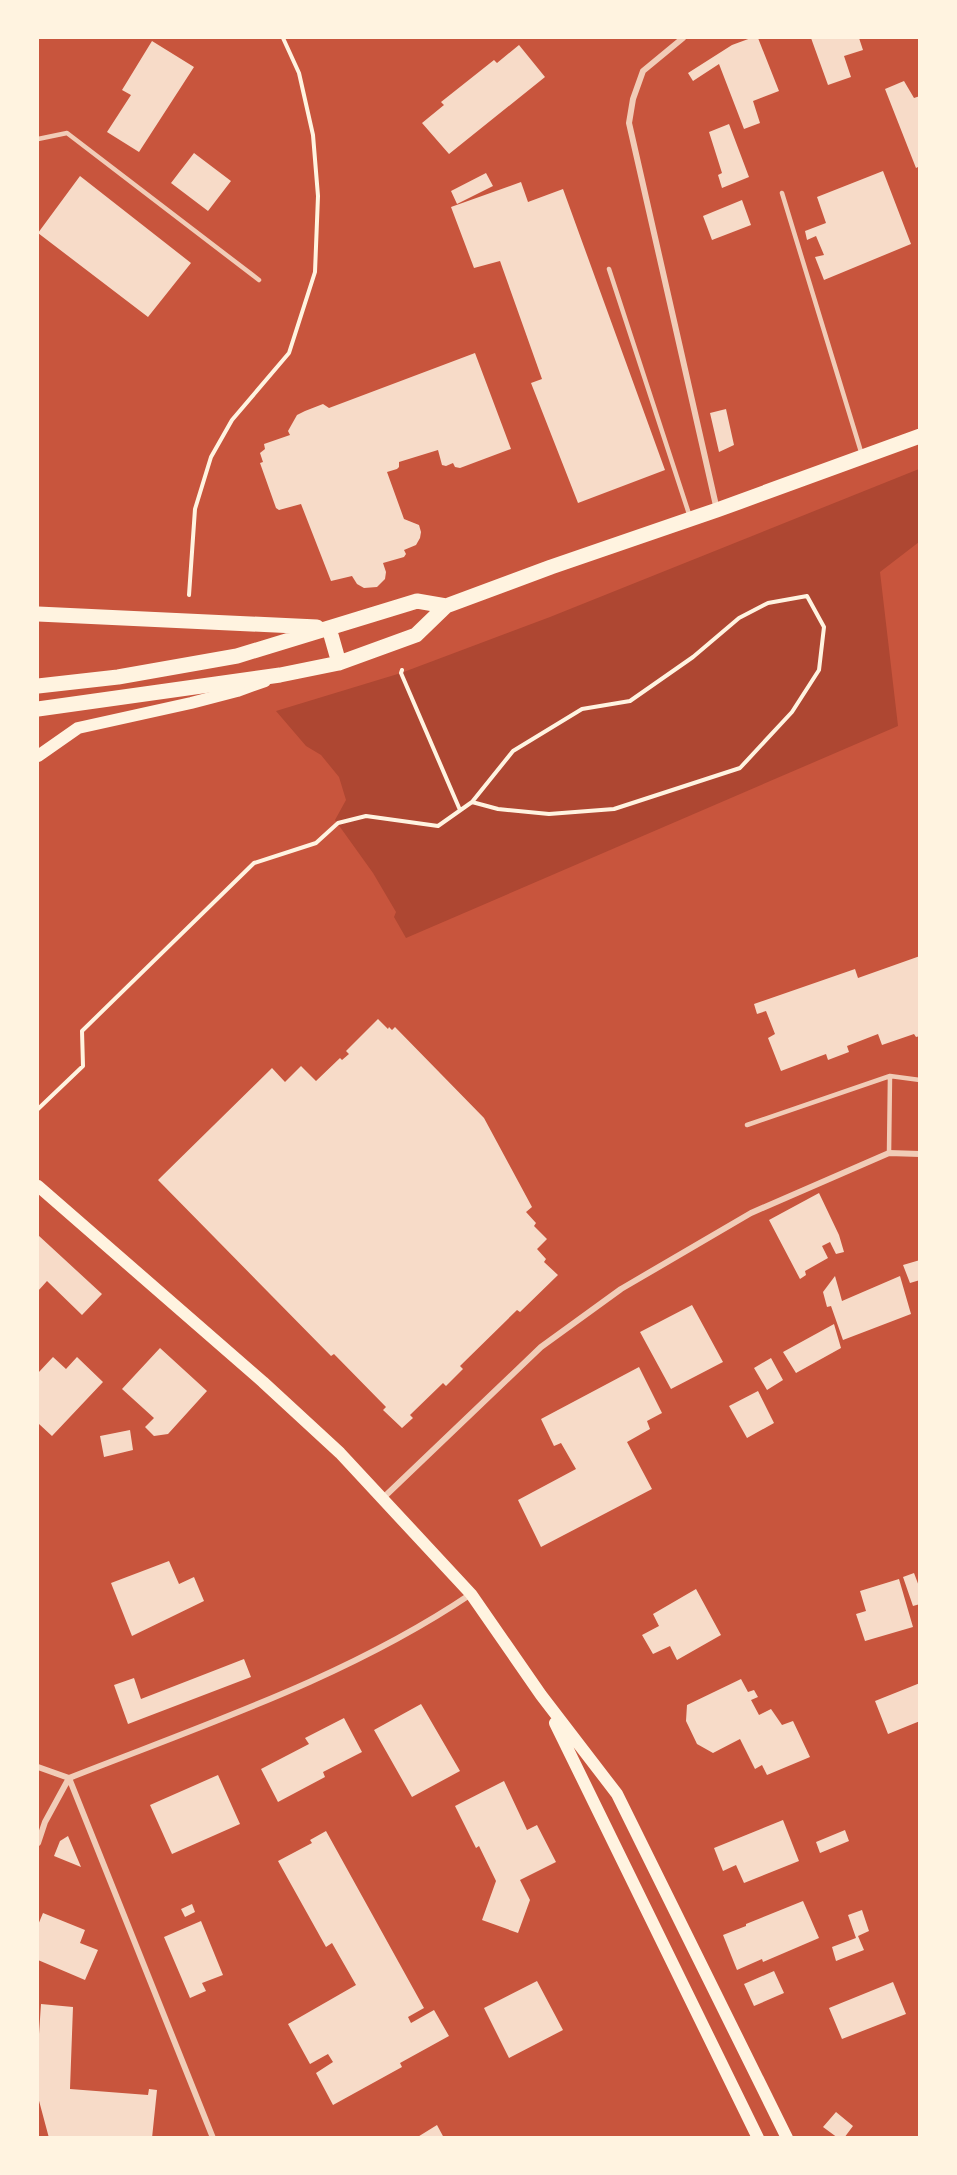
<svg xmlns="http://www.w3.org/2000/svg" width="957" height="2175" font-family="'Open Sans',sans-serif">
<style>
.green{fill:#ae4732}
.building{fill:#f7dbc8}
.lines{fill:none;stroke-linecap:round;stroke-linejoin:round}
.path{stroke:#fff3e0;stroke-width:4}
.service{stroke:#f1ccb7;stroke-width:4.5}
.minor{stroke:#f1ccb7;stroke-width:6}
.secondary{stroke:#fff3e0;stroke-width:12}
.primary{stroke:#fff3e0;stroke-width:15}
</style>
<rect width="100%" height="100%" fill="#c8553d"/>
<!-- green -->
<path class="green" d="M 919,469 L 919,542 L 880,572 L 898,726 L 406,938 L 394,917 L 396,912 L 373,873 L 335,820 L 346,800 L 339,777 L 321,755 L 306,746 L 276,711 L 401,673 L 550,617 Z"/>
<!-- building -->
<path class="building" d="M 751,38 L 758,38 L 779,91 L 753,101 L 760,123 L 744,129 L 719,64 L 693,81 L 688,73 L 732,45 Z
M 811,38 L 859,38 L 863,50 L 844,56 L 851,77 L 828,85 Z
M 152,41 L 194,67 L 139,152 L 107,132 L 131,95 L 122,90 Z
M 519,45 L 545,77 L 449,154 L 422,123 L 444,105 L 441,102 L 494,60 L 497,63 Z
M 904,81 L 914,98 L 920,96 L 920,166 L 916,168 L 885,89 Z
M 729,124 L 749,177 L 722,188 L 718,175 L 722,173 L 709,132 Z
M 194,153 L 231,181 L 208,211 L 171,183 Z
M 883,171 L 911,244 L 824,280 L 815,257 L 824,255 L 816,236 L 807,240 L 805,231 L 826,223 L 817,197 Z
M 486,173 L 493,186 L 457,204 L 451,191 Z
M 80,176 L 191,263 L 148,317 L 38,233 Z
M 521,182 L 528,202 L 563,189 L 665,470 L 578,503 L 531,383 L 542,379 L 500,261 L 474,268 L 451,207 Z
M 742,200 L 751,225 L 712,240 L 703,216 Z
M 475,353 L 511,449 L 460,468 L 455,467 L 453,463 L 446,466 L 442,465 L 438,450 L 399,462 L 399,467 L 397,469 L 387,472 L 404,519 L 419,525 L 421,532 L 420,538 L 416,545 L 404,550 L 406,554 L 404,557 L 383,563 L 386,572 L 385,579 L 377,587 L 364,588 L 357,584 L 352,576 L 331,581 L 301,504 L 279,510 L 276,508 L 260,463 L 263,462 L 260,453 L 265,449 L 264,444 L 290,435 L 288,431 L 297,415 L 305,411 L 323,404 L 329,408 Z
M 726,409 L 734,445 L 719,452 L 710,413 Z
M 920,956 L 920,1036 L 916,1037 L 914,1034 L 882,1045 L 878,1034 L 847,1046 L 849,1052 L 828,1060 L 826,1054 L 781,1071 L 768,1038 L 775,1034 L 766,1011 L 757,1014 L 754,1004 L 855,969 L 858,978 Z
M 378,1019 L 388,1029 L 389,1027 L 392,1030 L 395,1027 L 484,1118 L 532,1207 L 526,1212 L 536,1223 L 534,1226 L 547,1239 L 537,1249 L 546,1259 L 544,1262 L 558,1275 L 520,1312 L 517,1310 L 460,1366 L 463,1369 L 446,1386 L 443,1383 L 410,1415 L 413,1418 L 402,1428 L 383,1410 L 386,1407 L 334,1354 L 331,1356 L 158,1180 L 272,1068 L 285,1082 L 301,1066 L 316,1081 L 340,1058 L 342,1060 L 349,1054 L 346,1051 Z
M 819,1193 L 839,1235 L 844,1252 L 836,1254 L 830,1242 L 822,1246 L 828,1258 L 805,1271 L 806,1275 L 800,1279 L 769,1220 Z
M 38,1235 L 102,1294 L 82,1315 L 47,1281 L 38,1291 Z
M 920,1260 L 920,1280 L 910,1283 L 903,1265 Z
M 835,1276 L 842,1301 L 900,1276 L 911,1314 L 843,1340 L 831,1306 L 827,1307 L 823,1292 Z
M 692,1305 L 723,1362 L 671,1389 L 640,1332 Z
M 834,1324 L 841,1348 L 796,1373 L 783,1352 Z
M 160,1348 L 207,1391 L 168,1434 L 154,1436 L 145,1427 L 154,1418 L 122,1389 Z
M 53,1357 L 66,1369 L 77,1357 L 103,1382 L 52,1436 L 39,1424 L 38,1426 L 38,1373 Z
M 771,1358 L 783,1380 L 767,1390 L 754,1368 Z
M 639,1367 L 662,1413 L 647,1421 L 650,1429 L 627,1442 L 652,1489 L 541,1547 L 518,1500 L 576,1469 L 561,1443 L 554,1446 L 541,1419 Z
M 758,1391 L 774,1423 L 747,1438 L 729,1406 Z
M 130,1430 L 133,1450 L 104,1457 L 100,1436 Z
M 169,1561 L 179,1584 L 194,1577 L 204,1601 L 132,1636 L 111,1583 Z
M 914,1573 L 920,1589 L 920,1604 L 913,1606 L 903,1577 Z
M 899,1579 L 913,1627 L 865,1641 L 856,1614 L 866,1611 L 860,1591 Z
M 696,1589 L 721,1635 L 677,1660 L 670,1646 L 653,1654 L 642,1635 L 659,1626 L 653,1614 Z
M 244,1659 L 251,1677 L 128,1724 L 114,1685 L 134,1678 L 141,1699 Z
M 741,1679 L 748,1692 L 754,1690 L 758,1697 L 751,1700 L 759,1715 L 771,1709 L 782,1725 L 793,1721 L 810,1757 L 767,1775 L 762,1765 L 755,1769 L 740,1739 L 713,1753 L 697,1744 L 686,1721 L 687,1705 Z
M 920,1683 L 920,1721 L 888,1734 L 875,1701 Z
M 421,1704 L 460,1771 L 412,1797 L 374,1730 Z
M 344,1718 L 362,1752 L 323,1772 L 325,1777 L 278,1802 L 261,1769 L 309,1744 L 305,1738 Z
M 218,1775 L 240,1824 L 172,1854 L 150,1805 Z
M 504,1781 L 527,1830 L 537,1825 L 556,1862 L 520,1880 L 530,1900 L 518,1933 L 482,1920 L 496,1881 L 479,1846 L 476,1848 L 455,1806 Z
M 783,1820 L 799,1861 L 744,1883 L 736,1865 L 723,1871 L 714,1848 Z
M 845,1830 L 849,1841 L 820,1853 L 816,1842 Z
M 326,1831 L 424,2008 L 408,2017 L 411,2023 L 434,2010 L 449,2036 L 400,2063 L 402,2067 L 333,2105 L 316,2073 L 333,2062 L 328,2054 L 310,2064 L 288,2024 L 356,1985 L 332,1943 L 326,1947 L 278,1861 L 312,1843 L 310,1840 Z
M 68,1836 L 81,1867 L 54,1856 L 60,1841 Z
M 803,1901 L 819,1938 L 763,1962 L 762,1959 L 737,1970 L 723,1935 L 746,1926 L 746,1924 Z
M 192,1904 L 195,1912 L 185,1917 L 181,1909 Z
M 862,1910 L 869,1931 L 858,1936 L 864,1950 L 836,1961 L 832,1947 L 856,1938 L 848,1915 Z
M 43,1913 L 85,1930 L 80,1943 L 98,1950 L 85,1980 L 38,1960 L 38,1925 Z
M 201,1921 L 223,1975 L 202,1983 L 206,1991 L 190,1998 L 164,1937 Z
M 774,1971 L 784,1993 L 754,2006 L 744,1984 Z
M 537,1981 L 563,2030 L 509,2058 L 484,2008 Z
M 893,1982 L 906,2014 L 842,2039 L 829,2008 Z
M 41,2004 L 73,2007 L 70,2089 L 148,2095 L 149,2089 L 157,2090 L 152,2138 L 49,2138 L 38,2097 L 38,2049 Z
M 836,2112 L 853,2126 L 844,2138 L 838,2138 L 823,2127 Z
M 437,2125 L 444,2138 L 416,2138 Z"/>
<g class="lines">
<!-- path -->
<path class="path" d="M 189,595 L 195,509 L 211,457 L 232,420 L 289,353 L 315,272 L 318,196 L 313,135 L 299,73 L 283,38
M 402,670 L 401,673 L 460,810
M 38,1109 L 83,1066 L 82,1031 L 254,863 L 316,843 L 338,823 L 366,816 L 438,826 L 472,802 L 513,751 L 582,709 L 630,701 L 693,657 L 739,618 L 768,603 L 807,596 L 824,627 L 819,670 L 792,712 L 740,768 L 614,809 L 549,814 L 498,809 L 472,802"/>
<!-- service -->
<path class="service" d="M 38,139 L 67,133 L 259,280
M 782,193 L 862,455
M 609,269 L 690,517
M 747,1125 L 890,1076 L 920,1080
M 889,1153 L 890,1076"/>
<!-- minor -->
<path class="minor" d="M 683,38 L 643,71 L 633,99 L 629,123 L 717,510
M 382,1499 L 541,1347 L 621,1289 L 751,1213 L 889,1153 L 920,1154
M 38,1767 L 69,1778 L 45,1822 L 38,1843
M 213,2138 L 69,1778 C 206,1724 348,1677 471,1594"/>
<!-- secondary -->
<path class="secondary" d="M 38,756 L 78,728 L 191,703 L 237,691 L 265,681
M 38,1186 L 263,1382 L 340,1453 L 471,1594 L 541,1695 L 617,1794 L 787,2138
M 555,1723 L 758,2138"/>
<!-- primary -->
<path class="primary" d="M 38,614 L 317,627
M 329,628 L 339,663
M 38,686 L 118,677 L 237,656 L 417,601 L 446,606
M 38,709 L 280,675 L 339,663 L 416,635 L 446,606 L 551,567 L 717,510 L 920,436"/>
</g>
<!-- border -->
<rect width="957" height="2175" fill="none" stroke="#fff3e0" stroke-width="78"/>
</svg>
